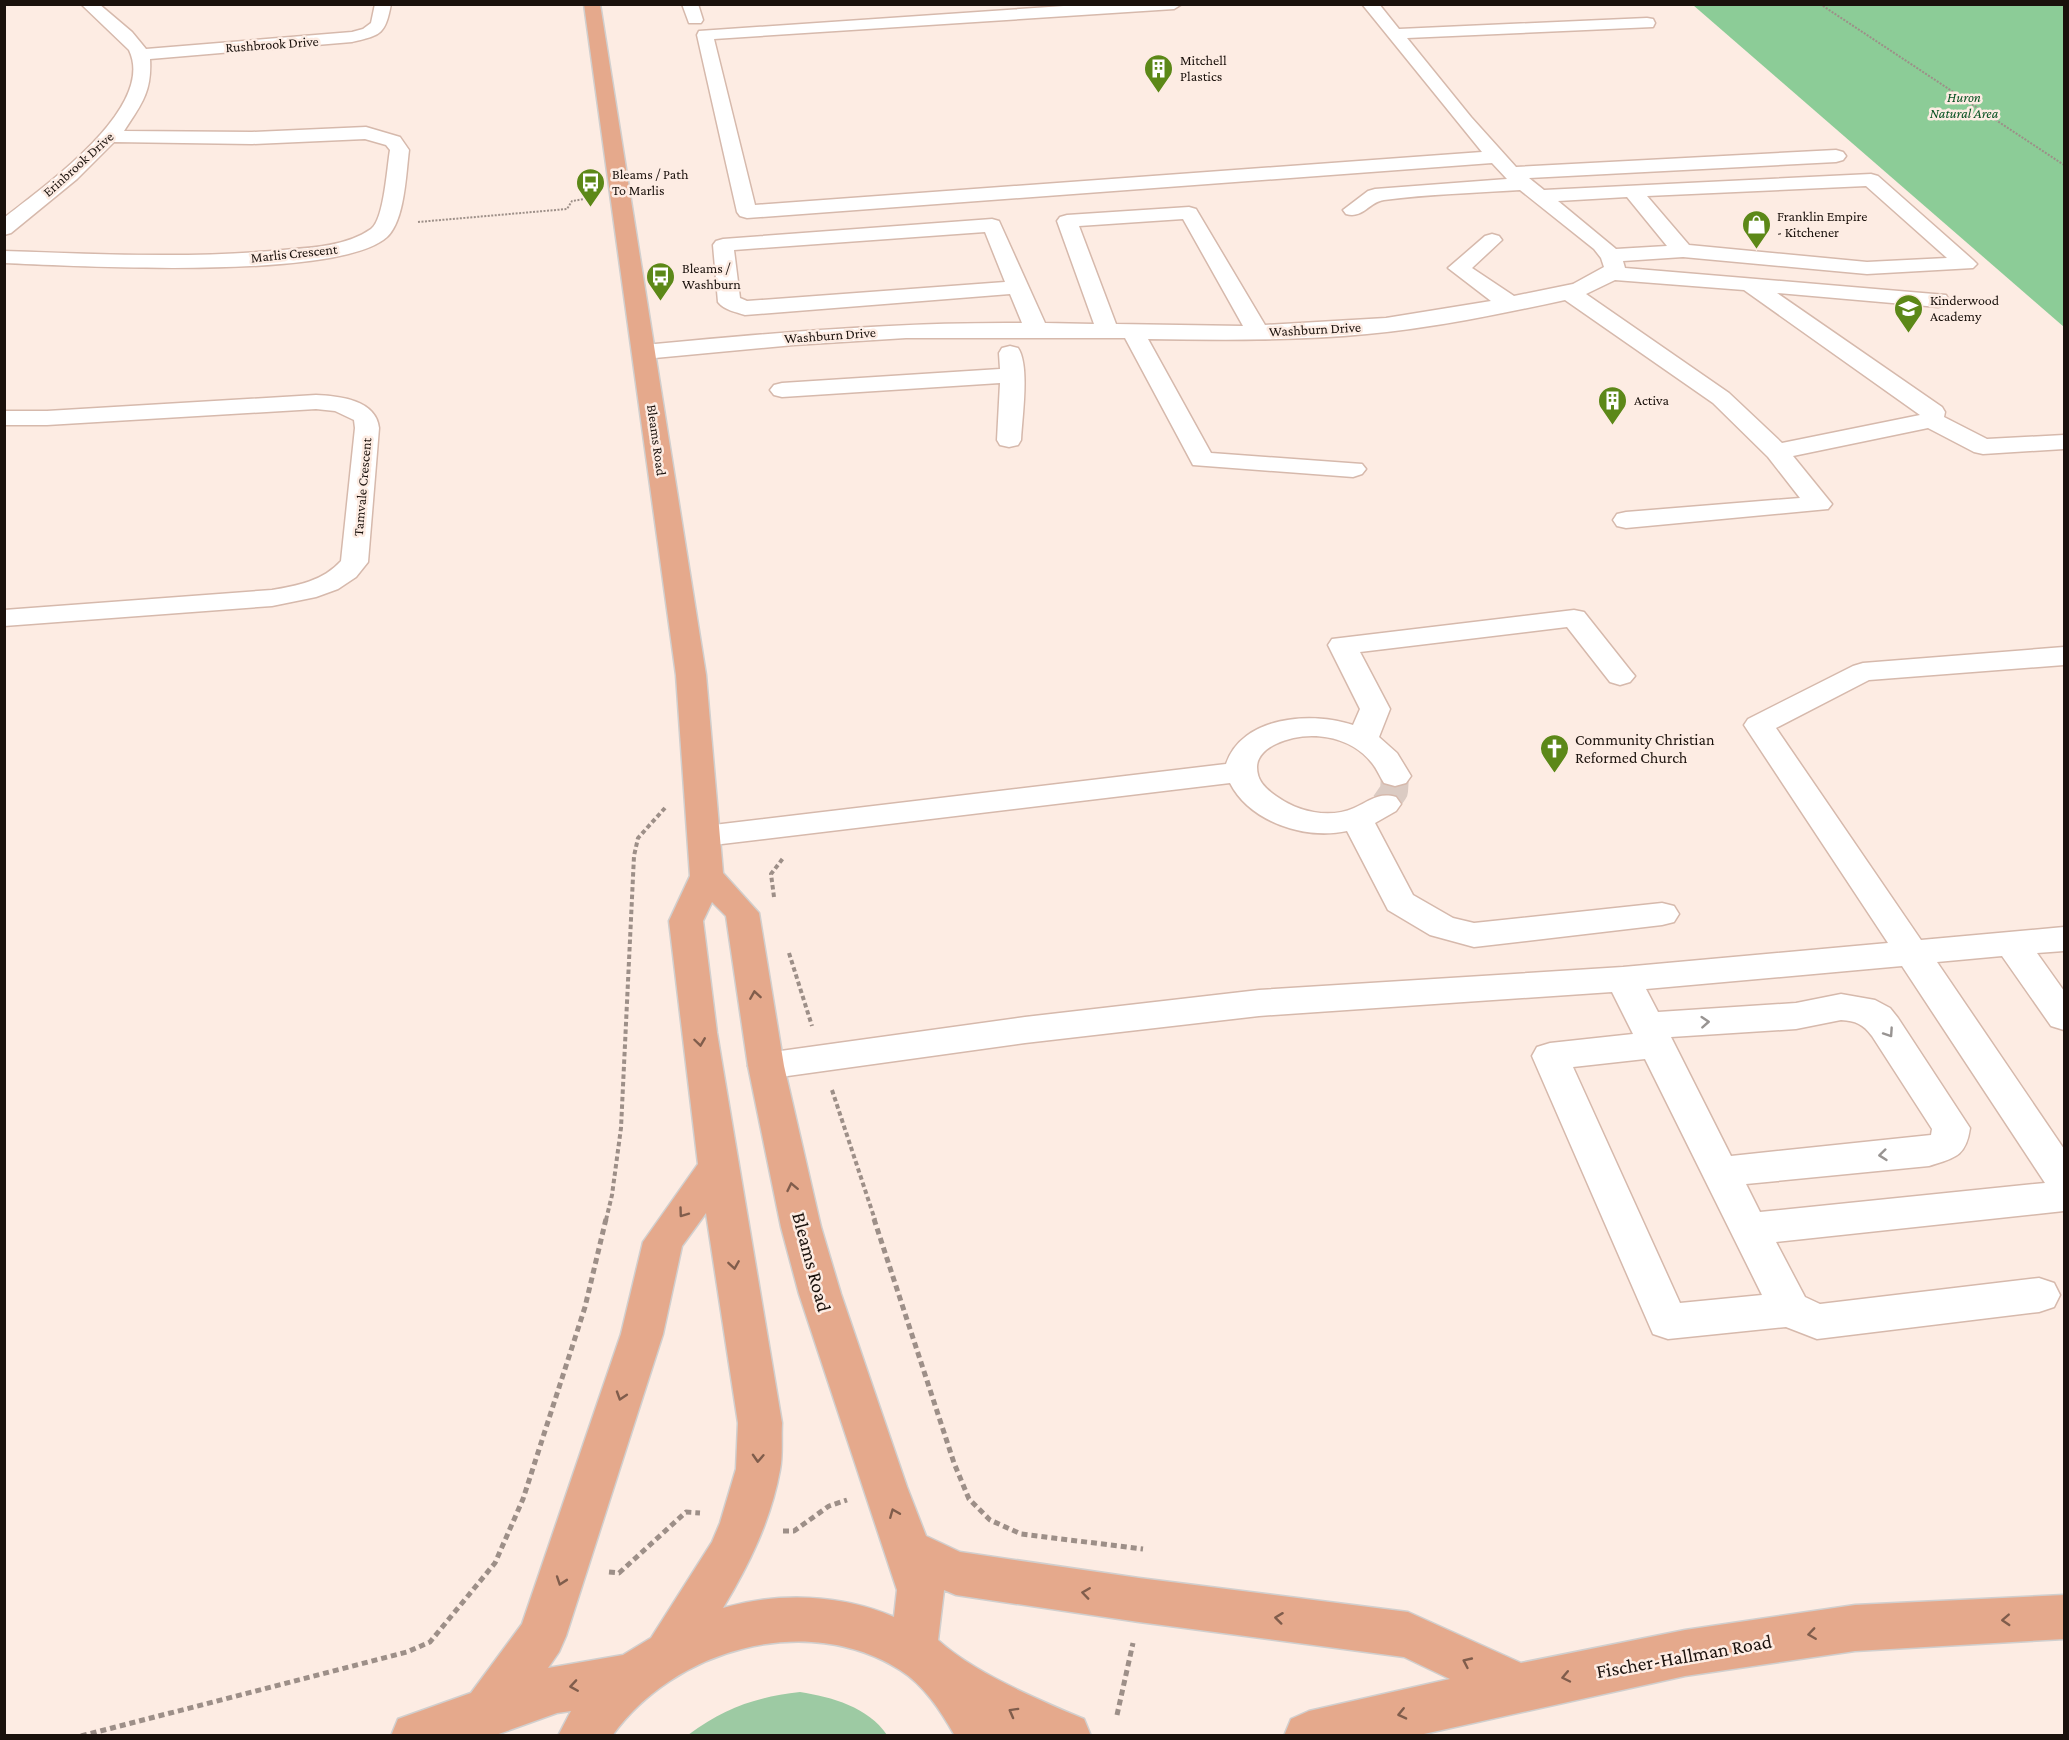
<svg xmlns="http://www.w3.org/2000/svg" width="2069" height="1740" font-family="'Crimson Pro',serif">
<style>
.green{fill:#9dcaa3}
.forest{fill:#8ccc97}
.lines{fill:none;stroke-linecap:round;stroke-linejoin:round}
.minor-tunnel{stroke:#dbcbc3;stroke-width:28;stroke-dasharray:28 14;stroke-linecap:butt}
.minor-casing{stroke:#d6b9ac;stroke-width:3}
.major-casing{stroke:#d1cfce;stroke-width:3}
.path-far2{stroke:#9d8f88;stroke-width:2;stroke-dasharray:2 1.5;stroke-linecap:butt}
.path-far1{stroke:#9d8f88;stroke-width:4;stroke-dasharray:4.5 3;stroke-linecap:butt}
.path{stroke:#9d8f88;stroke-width:5;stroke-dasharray:6 4;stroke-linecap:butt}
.minor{fill:#fff;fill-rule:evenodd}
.major{fill:#e5a98c;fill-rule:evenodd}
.oneway{stroke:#805d4c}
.oneway2{stroke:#989492}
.labels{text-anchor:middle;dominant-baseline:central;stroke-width:5;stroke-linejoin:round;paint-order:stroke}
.far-street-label{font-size:14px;fill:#1a110c;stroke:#fdece3}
.far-poi-label{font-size:14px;fill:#1a110c;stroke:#fdece3;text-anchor:start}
.far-park-label{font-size:14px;font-style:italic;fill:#055020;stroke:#fdece3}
.poi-label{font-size:16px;fill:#1a110c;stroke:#fdece3;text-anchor:start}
.near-street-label{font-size:20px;fill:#1a110c;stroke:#fdece3}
</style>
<rect width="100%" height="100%" fill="#fdece3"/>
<!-- green -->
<path class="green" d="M 800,1692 C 832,1697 868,1707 887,1735 L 688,1735 C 724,1708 756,1697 800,1692 Z"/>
<!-- forest -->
<path class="forest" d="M 1693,5 L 2064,5 L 2064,327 Z"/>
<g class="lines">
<!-- minor-tunnel -->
<path class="minor-tunnel" d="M 1385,804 L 1394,791 L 1395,776"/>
<defs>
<path id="minor" d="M 81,4 L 99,4 L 132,32 L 146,49 L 352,32 L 363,29 L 371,23 L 375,4 L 391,4 C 385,35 381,35 352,42 L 150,59 C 152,92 141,105 124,131 L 252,132 L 366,127 L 400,137 L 409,150 C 406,173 405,220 387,237 C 338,281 76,266 4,263 L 4,251 C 97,254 190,259 283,250 C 311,248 347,246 371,229 C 384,220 387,167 390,150 L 386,145 L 365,139 L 252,144 L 114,142 L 77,179 L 11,233 L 4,235 L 4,218 C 43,187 157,108 129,50 Z
M 682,4 L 698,4 L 703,20 L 701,23 L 689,23 Z
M 1093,4 L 1182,4 L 1174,9 L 714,39 L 755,205 L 1482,152 L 1362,4 L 1379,4 L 1399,29 L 1647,18 L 1653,19 L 1655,23 L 1653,27 L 1407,38 L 1471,117 L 1516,167 L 1836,150 L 1843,152 L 1846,156 L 1843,160 L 1836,162 L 1529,178 L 1544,190 L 1871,174 L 1878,176 L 1973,260 L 1977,264 L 1973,268 L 1867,274 L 1683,257 L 1623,261 L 1625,268 L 1946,295 L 1949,300 L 1946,305 L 1938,307 L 1777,293 L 1942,407 L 1945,412 L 1944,417 L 1987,439 L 2064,435 L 2064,449 L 1983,454 L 1974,452 L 1928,428 L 1793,456 L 1832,504 L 1828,509 L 1626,528 L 1617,526 L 1613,520 L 1617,514 L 1626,512 L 1800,498 L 1768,457 L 1713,403 L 1565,300 C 1500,314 1433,328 1367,334 C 1294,341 1221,340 1148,339 L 1211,453 L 1362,464 L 1366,469 L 1362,474 L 1353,477 L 1193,465 L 1125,338 L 906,338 L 794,345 L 644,359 L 636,357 L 633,352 L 636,347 L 644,345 C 770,333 896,322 1022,323 L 1010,294 L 745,315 C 736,312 724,310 718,302 L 713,245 L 716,241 L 723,239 L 992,219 L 999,221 L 1045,323 L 1094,324 L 1057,221 L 1060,217 L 1067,215 L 1189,207 L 1196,209 L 1265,325 L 1386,318 L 1491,301 L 1448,268 L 1485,236 L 1492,234 L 1499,236 L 1502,240 L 1472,268 L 1514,296 L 1573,284 L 1604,267 L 1601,258 L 1594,249 L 1520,190 C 1475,193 1429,194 1384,200 C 1369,202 1363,219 1346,214 L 1343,210 L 1368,191 L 1375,189 L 1507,179 L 1492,163 L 747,218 L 740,216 L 737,212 L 697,35 L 699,31 ZM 1866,186 L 1947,258 L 1867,262 L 1689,245 L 1647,196 ZM 1627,197 L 1667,246 L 1616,249 L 1558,201 ZM 1183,219 L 1243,326 L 1116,324 L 1079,226 ZM 985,232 L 1005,282 L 747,301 L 740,298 L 734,250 ZM 1615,280 L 1744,290 L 1920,415 L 1782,443 L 1729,393 L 1586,294 Z
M 1010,346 L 1018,348 C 1030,365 1022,418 1021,440 L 1018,445 L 1009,447 L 1000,445 L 997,440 L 1000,383 L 782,397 L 774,395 L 770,390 L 774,385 L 782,383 L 1000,369 L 999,353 L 1002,348 Z
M 316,395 C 340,396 376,400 379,428 L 368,562 L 356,577 L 338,589 L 316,597 L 272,606 L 4,626 L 4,610 L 272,590 C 297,586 323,581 341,561 L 355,428 L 354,420 L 335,411 L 316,409 L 47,425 L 4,425 L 4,411 L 47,411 Z
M 1574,610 L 1584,612 L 1630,670 L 1635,676 L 1630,682 L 1620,685 L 1610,682 L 1567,627 L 1360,652 L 1390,709 L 1379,737 L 1397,753 L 1411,776 L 1406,783 L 1395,786 L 1384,783 C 1380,777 1377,769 1372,763 C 1350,735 1307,729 1276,744 C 1267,748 1257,756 1257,767 C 1257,781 1265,788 1276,796 C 1298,812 1329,819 1354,808 C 1370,801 1378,792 1396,797 L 1401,804 L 1396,811 L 1375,823 L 1413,895 L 1453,918 L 1474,923 L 1662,903 L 1674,906 L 1679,914 L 1674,922 L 1662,925 L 1474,947 L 1430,935 L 1388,910 L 1347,831 C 1305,840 1250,822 1230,783 L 705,846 L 694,843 L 689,836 L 694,829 L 705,826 L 1226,764 C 1242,716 1312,711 1353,725 L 1360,709 L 1328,645 L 1332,639 Z
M 2064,647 L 2064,665 L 1869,680 L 1776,728 L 1921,940 L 2064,927 L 2064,951 L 2037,953 L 2064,991 L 2064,1030 L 2051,1026 L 2002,956 L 1937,962 L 2064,1149 L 2064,1211 L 1776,1242 L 1805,1297 L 1820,1304 L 2039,1278 L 2054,1283 L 2060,1295 L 2054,1307 L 2039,1312 L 1817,1339 L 1786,1327 L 1668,1339 L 1653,1334 L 1532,1056 L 1537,1047 L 1550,1043 L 1633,1034 L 1612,992 L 1259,1016 L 1025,1043 L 766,1079 L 753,1076 L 748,1066 L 753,1056 L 766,1053 L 1025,1017 L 1259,990 L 1623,967 L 1888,943 L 1744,725 L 1748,719 L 1853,666 L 1863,663 ZM 1902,966 L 2045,1183 L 1760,1212 L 1746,1184 L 1929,1166 C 1954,1158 1966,1157 1970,1128 L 1898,1018 L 1890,1008 L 1875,1000 L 1841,994 L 1796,1003 L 1658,1012 L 1646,989 ZM 1841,1020 C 1856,1021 1863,1024 1872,1036 L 1932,1129 L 1931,1135 L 1731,1156 L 1671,1037 L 1796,1029 ZM 1645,1059 L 1762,1295 L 1680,1303 L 1573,1067 Z"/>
<path id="major" d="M 584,4 L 600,4 L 706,675 L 723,873 L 759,913 L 784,1066 L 821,1227 L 841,1294 L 907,1487 L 926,1536 L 960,1552 L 1139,1578 L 1408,1612 L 1521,1663 L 1685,1630 L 1855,1605 L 2064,1595 L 2064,1639 L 1855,1651 L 1685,1676 L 1415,1736 L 1284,1736 L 1291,1719 L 1309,1711 L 1450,1679 L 1404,1657 L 1139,1622 L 956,1595 L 944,1590 L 938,1640 C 974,1673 1039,1700 1084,1719 L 1091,1736 L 955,1736 C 941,1711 924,1685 900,1670 C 807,1611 674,1649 612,1736 L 558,1736 L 571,1711 L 557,1713 L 493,1736 L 391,1736 L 398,1719 L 471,1693 L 522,1624 L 621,1334 L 643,1242 L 698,1164 L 669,921 L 690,876 L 676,675 ZM 712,902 L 726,916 L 748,1066 L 781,1227 L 799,1294 L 897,1590 L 894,1617 C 841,1594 778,1592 723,1608 C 749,1565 771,1520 780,1470 C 783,1455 781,1438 782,1423 L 717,1033 L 703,921 ZM 706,1213 L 738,1423 L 736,1469 L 720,1523 L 712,1542 L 651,1638 L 623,1655 L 548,1668 L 559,1652 L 566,1636 L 663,1334 L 682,1246 Z"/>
</defs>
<!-- minor casing -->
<use href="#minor" class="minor-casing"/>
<!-- major casing -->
<use href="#major" class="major-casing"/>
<!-- path-far2 -->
<path class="path-far2" d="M 1820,4 L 2064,165
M 418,222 L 567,209 L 572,201 L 591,198"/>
<!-- path-far1 -->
<path class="path-far1" d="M 774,897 L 771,874 L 784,857
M 789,953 L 812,1026
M 832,1090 L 875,1220
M 606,1220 L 612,1195 L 621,1128 L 634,856 L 638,838 L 665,808"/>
<!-- path -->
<path class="path" d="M 874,1219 L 954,1463 L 969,1499 L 990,1520 L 1021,1534 L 1143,1549
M 783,1531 L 794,1531 L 829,1506 L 847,1500
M 609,1572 L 619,1573 L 686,1512 L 700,1513
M 1117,1715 L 1133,1643
M 81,1736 L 407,1652 L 430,1642 L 495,1563 L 523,1499 L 585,1307 L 606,1219"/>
<!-- minor -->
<use href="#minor" class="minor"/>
<!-- major -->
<use href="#major" class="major"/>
</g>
<!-- one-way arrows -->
<defs><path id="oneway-chevron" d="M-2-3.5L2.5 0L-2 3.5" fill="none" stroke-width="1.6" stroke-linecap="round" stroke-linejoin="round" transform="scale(1.5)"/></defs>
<g class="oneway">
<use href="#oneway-chevron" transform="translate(755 995) rotate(-99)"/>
<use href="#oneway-chevron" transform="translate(700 1042) rotate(82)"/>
<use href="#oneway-chevron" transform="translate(792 1187) rotate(-102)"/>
<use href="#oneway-chevron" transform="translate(683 1213) rotate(126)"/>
<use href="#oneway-chevron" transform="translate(734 1265) rotate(81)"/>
<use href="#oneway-chevron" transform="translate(621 1396) rotate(108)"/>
<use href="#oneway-chevron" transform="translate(758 1458) rotate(93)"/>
<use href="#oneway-chevron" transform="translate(894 1513) rotate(-112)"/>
<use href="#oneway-chevron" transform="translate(561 1581) rotate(109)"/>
<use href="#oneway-chevron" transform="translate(1086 1593) rotate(-172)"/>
<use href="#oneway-chevron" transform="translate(1279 1618) rotate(-173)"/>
<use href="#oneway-chevron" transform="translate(2006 1620) rotate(177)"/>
<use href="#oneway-chevron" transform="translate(1812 1634) rotate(172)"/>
<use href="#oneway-chevron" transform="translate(1467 1662) rotate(-155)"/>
<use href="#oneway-chevron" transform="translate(1566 1677) rotate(168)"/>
<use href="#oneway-chevron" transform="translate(574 1686) rotate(171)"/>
<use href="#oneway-chevron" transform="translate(1013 1712) rotate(-151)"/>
<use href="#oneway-chevron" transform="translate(1402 1714) rotate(167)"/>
</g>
<g class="oneway2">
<use href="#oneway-chevron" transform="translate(1705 1022) rotate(-4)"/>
<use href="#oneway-chevron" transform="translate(1889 1033) rotate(56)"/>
<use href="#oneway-chevron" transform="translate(1883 1155) rotate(174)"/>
</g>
<!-- icons -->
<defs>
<symbol id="building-pin" viewBox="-11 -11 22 30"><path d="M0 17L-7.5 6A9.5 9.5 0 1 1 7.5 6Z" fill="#5c8818" stroke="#fdece3"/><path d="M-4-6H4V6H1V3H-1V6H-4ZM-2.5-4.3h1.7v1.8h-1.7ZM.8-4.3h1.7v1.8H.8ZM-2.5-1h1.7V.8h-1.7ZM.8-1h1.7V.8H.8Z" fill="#fff"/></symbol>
<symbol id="bus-pin" viewBox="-11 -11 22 30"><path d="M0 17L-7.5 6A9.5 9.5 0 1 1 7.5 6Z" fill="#5c8818" stroke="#fdece3"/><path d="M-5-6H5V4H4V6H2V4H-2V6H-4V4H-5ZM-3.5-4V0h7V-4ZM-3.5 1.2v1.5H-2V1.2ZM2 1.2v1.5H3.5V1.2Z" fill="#fff"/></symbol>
<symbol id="shop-pin" viewBox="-11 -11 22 30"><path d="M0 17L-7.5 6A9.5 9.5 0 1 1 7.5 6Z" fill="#5c8818" stroke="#fdece3"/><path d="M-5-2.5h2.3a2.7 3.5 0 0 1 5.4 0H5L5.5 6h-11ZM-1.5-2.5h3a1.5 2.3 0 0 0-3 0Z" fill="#fff"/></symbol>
<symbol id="school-pin" viewBox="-11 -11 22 30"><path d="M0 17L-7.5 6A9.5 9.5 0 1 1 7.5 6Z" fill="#5c8818" stroke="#fdece3"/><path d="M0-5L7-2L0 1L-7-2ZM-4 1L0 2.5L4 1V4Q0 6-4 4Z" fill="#fff"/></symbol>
<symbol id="church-pin" viewBox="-11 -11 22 30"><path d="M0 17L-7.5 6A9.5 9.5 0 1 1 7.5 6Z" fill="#5c8818" stroke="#fdece3"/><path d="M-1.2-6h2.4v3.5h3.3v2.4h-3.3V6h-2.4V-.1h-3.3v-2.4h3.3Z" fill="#fff"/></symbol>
</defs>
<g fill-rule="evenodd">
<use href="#building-pin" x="1142" y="52" width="33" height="45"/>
<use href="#bus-pin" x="574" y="166" width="33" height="45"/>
<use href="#shop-pin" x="1740" y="208" width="33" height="45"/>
<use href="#bus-pin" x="644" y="260" width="33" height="45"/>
<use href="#school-pin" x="1892" y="292" width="33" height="45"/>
<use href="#building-pin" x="1596" y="384" width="33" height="45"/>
<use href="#church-pin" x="1538" y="732" width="33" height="45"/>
</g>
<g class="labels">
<!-- far-street labels -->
<g class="far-street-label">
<text transform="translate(272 44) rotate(-4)">Rushbrook Drive</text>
<text transform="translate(78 164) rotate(-42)">Erinbrook Drive</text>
<text transform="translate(294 253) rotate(-6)">Marlis Crescent</text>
<text transform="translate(1315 329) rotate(-3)">Washburn Drive</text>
<text transform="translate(830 335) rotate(-4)">Washburn Drive</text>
<text transform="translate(657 440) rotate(82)">Bleams Road</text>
<text transform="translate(362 487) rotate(-85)">Tamvale Crescent</text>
</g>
<!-- far-poi labels -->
<g class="far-poi-label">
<text x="1180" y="60">Mitchell<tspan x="1180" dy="16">Plastics</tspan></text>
<text x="612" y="174">Bleams / Path<tspan x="612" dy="16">To Marlis</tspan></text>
<text x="1777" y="216">Franklin Empire<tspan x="1777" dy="16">- Kitchener</tspan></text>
<text x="682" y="268">Bleams /<tspan x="682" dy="16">Washburn</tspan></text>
<text x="1930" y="300">Kinderwood<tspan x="1930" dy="16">Academy</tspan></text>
<text x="1634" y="400">Activa</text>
</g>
<!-- far-park labels -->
<g class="far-park-label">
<text x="1964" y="97">Huron<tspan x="1964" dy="16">Natural Area</tspan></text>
</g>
<!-- poi labels -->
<g class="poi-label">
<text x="1575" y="739">Community Christian<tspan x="1575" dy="18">Reformed Church</tspan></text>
</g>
<!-- near-street labels -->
<g class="near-street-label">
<text transform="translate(812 1262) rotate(75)">Bleams Road</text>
<text transform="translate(1684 1656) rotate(-10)">Fischer-Hallman Road</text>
</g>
</g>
<!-- border -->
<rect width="2069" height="1740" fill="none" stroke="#1a110c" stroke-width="12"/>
</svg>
